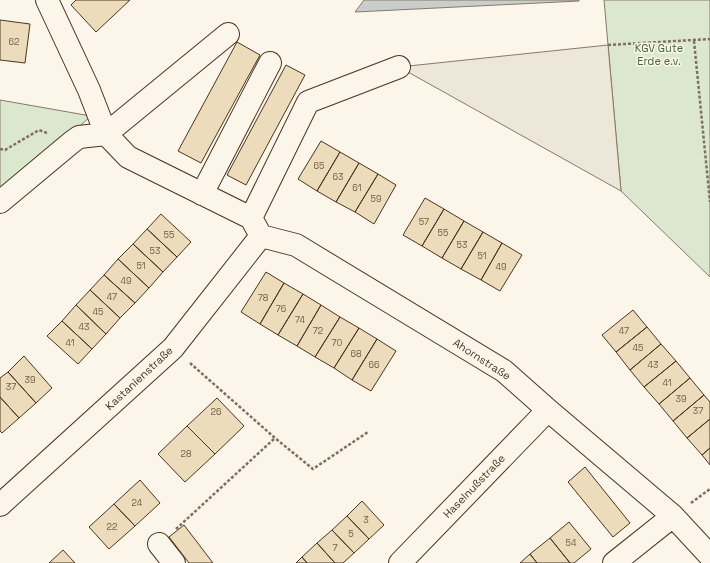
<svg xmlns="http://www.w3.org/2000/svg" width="710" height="563" font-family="'Space Grotesk',sans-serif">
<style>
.green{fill:#dce7d0;stroke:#887966}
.parking{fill:#ede7d9;stroke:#887966}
.water{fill:#c9cecd;stroke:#887966}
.building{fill:#ecdcbc;stroke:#4a3520}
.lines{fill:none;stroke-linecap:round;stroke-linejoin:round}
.minor-casing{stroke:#4a3520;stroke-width:24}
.path{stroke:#7f6f5c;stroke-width:2.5;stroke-dasharray:3 2;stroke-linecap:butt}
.minor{stroke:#fbf6e9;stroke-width:22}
.labels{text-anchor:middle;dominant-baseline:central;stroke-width:3;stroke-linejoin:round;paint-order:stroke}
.number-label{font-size:9px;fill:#725f47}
.park-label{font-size:11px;fill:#436837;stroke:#fbf6e9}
.street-label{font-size:11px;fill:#4a3520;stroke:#fbf6e9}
</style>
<rect width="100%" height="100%" fill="#fbf6e9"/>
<!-- green -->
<path class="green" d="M 604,0 L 710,0 L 710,277 L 621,191 Z
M 0,100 L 91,116 L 0,197 Z"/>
<!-- parking -->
<path class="parking" d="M 608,45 L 621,191 L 399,67 Z"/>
<!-- water -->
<path class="water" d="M 364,0 L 579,0 L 579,1 L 355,12 Z"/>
<!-- building -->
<path class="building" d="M 76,0 L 130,0 L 96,32 L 71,5 Z
M 0,20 L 30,24 L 25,63 L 0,60 Z
M 237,42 L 260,55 L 201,163 L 178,151 Z
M 286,65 L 305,75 L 246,185 L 227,175 Z
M 321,141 L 340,152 L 317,191 L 298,179 Z
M 340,152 L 359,163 L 336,202 L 317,191 Z
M 359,163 L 378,174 L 355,212 L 336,202 Z
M 378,174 L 396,185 L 374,224 L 355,212 Z
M 425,198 L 444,209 L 422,246 L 403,235 Z
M 444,209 L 464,221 L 442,258 L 422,246 Z
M 161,214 L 191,242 L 177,257 L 147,229 Z
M 464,221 L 483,232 L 461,269 L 442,258 Z
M 147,229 L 177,257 L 163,272 L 133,244 Z
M 483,232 L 502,243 L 481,280 L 461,269 Z
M 502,243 L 522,255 L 500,291 L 481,280 Z
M 133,244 L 163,272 L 149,288 L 118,259 Z
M 118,259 L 149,288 L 135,303 L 104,275 Z
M 266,272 L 284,283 L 260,324 L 241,312 Z
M 104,275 L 135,303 L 120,318 L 90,290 Z
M 284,283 L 303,294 L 278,335 L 260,324 Z
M 90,290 L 120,318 L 106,334 L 76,305 Z
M 303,294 L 321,305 L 297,346 L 278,335 Z
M 76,305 L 106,334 L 92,349 L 62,321 Z
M 321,305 L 340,317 L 315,357 L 297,346 Z
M 633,310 L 647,327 L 616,352 L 602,335 Z
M 340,317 L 359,328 L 334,368 L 315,357 Z
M 62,321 L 92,349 L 78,364 L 47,336 Z
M 647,327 L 661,344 L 630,370 L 616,352 Z
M 359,328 L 377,339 L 352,380 L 334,368 Z
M 377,339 L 396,351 L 371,391 L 352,380 Z
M 661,344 L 676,361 L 644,387 L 630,370 Z
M 24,356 L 52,388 L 36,403 L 8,372 Z
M 676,361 L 690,378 L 659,404 L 644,387 Z
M 8,372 L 36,403 L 19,418 L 0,397 L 0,378 Z
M 690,378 L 704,395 L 673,421 L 659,404 Z
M 704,395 L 710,402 L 710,419 L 687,438 L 673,421 Z
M 0,397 L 19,418 L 2,433 L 0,431 Z
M 217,398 L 244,426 L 215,454 L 187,426 Z
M 710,419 L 710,448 L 702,455 L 687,438 Z
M 187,426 L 215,454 L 185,482 L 158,454 Z
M 710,448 L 710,465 L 702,455 Z
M 585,467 L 630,523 L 613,537 L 568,482 Z
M 140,480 L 160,503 L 135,526 L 114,504 Z
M 362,501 L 384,525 L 369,539 L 347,516 Z
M 114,504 L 135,526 L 109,549 L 89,527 Z
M 347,516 L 369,539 L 354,553 L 332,530 Z
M 569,522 L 591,549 L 574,563 L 570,563 L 550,538 Z
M 184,525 L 213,563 L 189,563 L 169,537 Z
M 332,530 L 354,553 L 343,563 L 335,563 L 317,543 Z
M 550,538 L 570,563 L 537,563 L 530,554 Z
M 317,543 L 335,563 L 307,563 L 302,557 Z
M 63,550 L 75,563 L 49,563 Z
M 530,554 L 537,563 L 520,563 Z
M 302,557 L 307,563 L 296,563 Z"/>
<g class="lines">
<defs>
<path id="minor" d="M 47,0 L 89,90 L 106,134 L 128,157 L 251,218 L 261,236
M 202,194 L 270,63
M 0,202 L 72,142 L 79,137 L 106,134 L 228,34
M 251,218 L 308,102 L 399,67
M 261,236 L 296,245 L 504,371 L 548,410 L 673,516 L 710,556
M 0,505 L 173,348 L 261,236
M 159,544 L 174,563
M 400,563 L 548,410
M 614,563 L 673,516"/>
</defs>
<!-- minor casing -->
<use href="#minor" class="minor-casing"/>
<!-- path -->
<path class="path" d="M 694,41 L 710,202
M 608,45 L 710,39
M 0,149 L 5,150 L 39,130 L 47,133
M 190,363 L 275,438 L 313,469 L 368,432
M 691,503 L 710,489
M 176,529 L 275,438"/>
<!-- minor -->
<use href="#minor" class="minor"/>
</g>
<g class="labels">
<!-- number labels -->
<g class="number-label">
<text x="14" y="42">62</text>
<text x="319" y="166">65</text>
<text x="338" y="177">63</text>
<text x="357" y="188">61</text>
<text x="376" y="199">59</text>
<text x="424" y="222">57</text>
<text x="443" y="233">55</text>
<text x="169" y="235">55</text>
<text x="462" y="245">53</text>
<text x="155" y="251">53</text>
<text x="482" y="256">51</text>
<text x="141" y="266">51</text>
<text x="501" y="267">49</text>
<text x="126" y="281">49</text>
<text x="112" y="297">47</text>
<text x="263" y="298">78</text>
<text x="281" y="309">76</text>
<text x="98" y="312">45</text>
<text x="300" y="320">74</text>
<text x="84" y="327">43</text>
<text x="318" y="331">72</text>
<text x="624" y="331">47</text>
<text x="70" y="343">41</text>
<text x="337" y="343">70</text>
<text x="638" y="348">45</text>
<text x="356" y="354">68</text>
<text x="374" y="365">66</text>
<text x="653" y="365">43</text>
<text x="30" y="380">39</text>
<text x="667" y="383">41</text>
<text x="11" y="387">37</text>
<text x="681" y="399">39</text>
<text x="698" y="411">37</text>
<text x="216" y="412">26</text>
<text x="186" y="454">28</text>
<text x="137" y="503">24</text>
<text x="366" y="520">3</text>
<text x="112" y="527">22</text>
<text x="351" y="534">5</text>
<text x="571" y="543">54</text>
<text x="335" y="548">7</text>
</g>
<!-- park labels -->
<g class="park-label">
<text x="659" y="48">KGV Gute<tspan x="659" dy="13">Erde e.v.</tspan></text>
</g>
<!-- street labels -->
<g class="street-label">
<text transform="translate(482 359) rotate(33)">Ahornstraße</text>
<text transform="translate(139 378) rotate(-43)">Kastanienstraße</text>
<text transform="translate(474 486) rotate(-46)">Haselnußstraße</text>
</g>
</g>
</svg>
